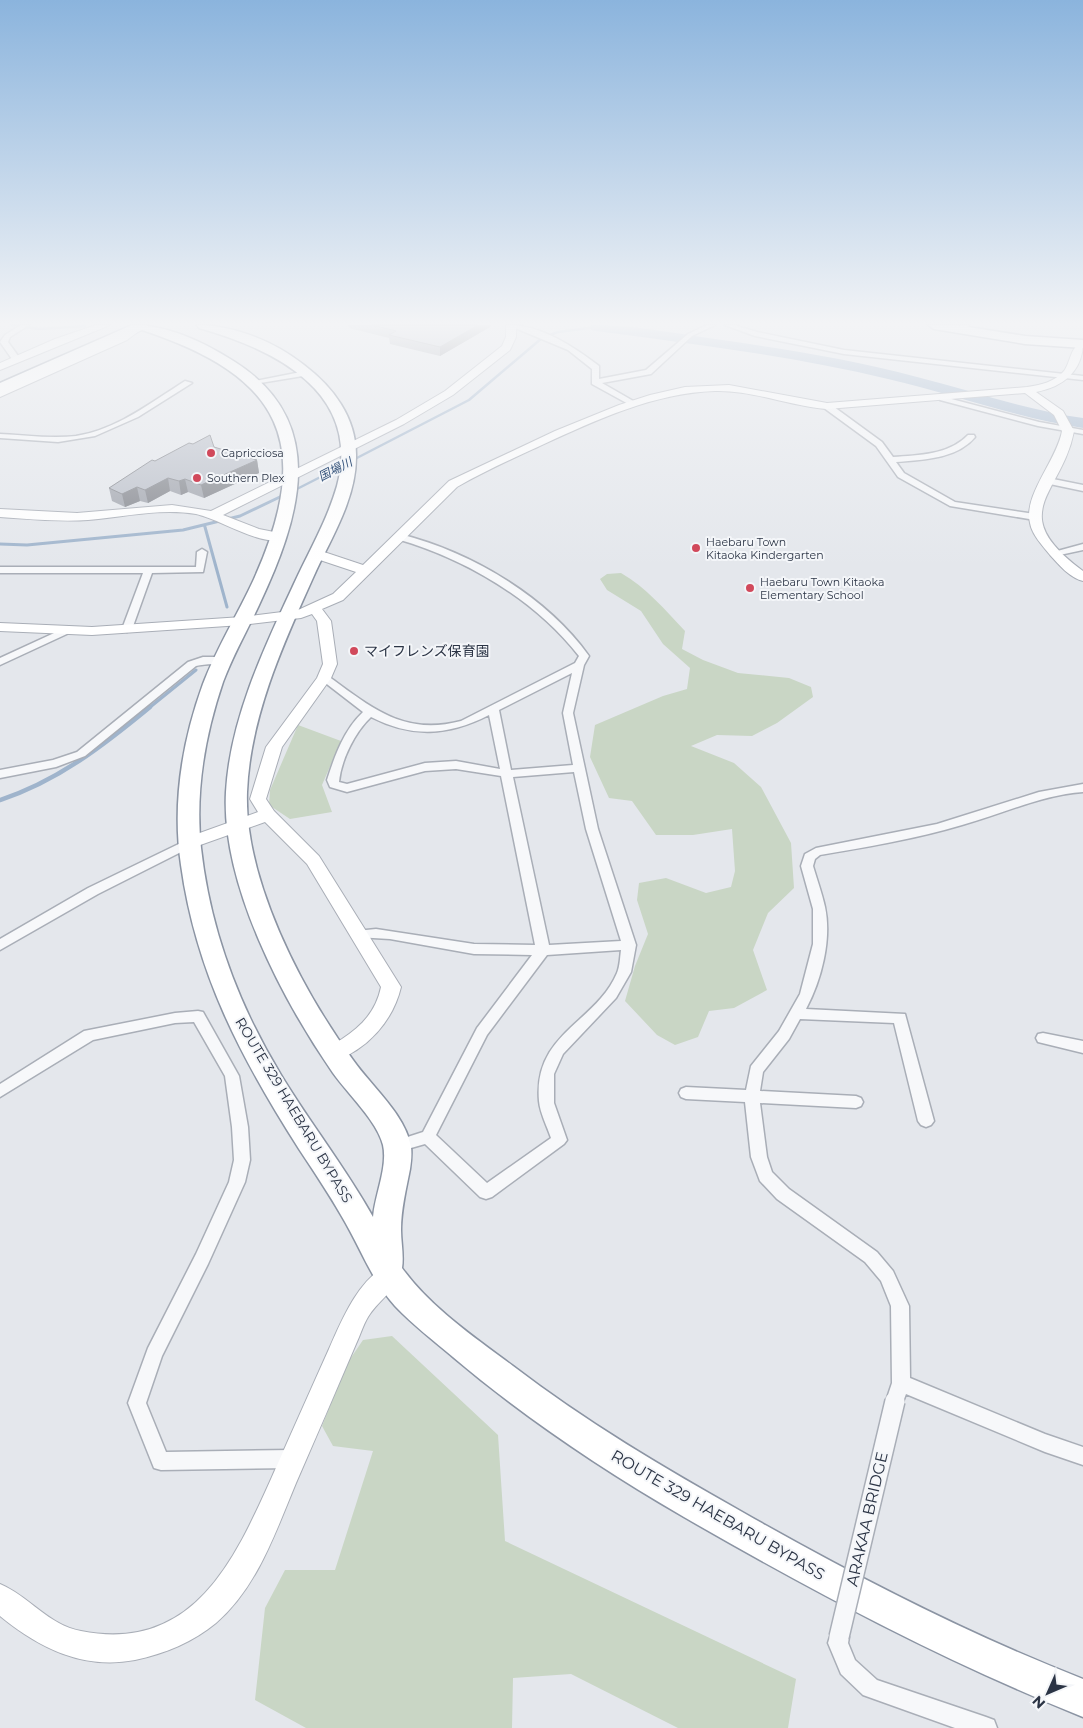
<svg xmlns="http://www.w3.org/2000/svg" width="1083" height="1728" font-family="Montserrat,'Noto Sans JP',sans-serif">
<style>
.green{fill:#c9d6c5}
.lines{fill:none;stroke-linecap:round;stroke-linejoin:round}
.stream-far2{stroke:#9fb4cc;stroke-width:2.5}
.stream-far1{stroke:#9fb4cc;stroke-width:3}
.stream{stroke:#9fb4cc;stroke-width:4.5}
.river{fill:#9fb4cc;fill-rule:evenodd}
.street-casing{stroke:#a9aeb7;stroke-width:3}
.secondary-casing{stroke:#a9aeb7;stroke-width:2}
.highway-casing{stroke:#8b94a3;stroke-width:3}
.street{fill:#f7f8fa;fill-rule:evenodd}
.secondary{fill:#fff;fill-rule:evenodd}
.highway{fill:#fff;fill-rule:evenodd}
.street-bridge-casing{stroke:#a9aeb7;stroke-width:22;stroke-linecap:butt}
.street-bridge{stroke:#f7f8fa;stroke-width:19}
.wall{fill:#a1a5ae}
.shaded-wall{fill:#83868d}
.building{fill:#bbc0ca;stroke:#83868d}
.poi-dot{fill:#d1495b;stroke:#f4f6f9;stroke-width:2}
.labels{text-anchor:middle;dominant-baseline:central;stroke-width:4;stroke-linejoin:round;paint-order:stroke}
.far-poi-label{font-size:11px;fill:#2b3445;stroke:#f4f6f9;text-anchor:start}
.far-water-label{font-size:12px;font-style:italic;fill:#34527a;stroke:#f4f6f9}
.poi-label{font-size:14px;fill:#2b3445;stroke:#f4f6f9;text-anchor:start}
.street-label{font-size:14px;fill:#2b3445;stroke:#f4f6f9}
.near-street-label{font-size:16px;fill:#2b3445;stroke:#f4f6f9}
</style>
<rect width="100%" height="100%" fill="#e4e7ec"/>
<!-- green -->
<path class="green" d="M 621,573 C 646,587 665,610 685,631 L 682,649 L 703,660 L 738,673 L 789,678 L 811,687 L 813,697 L 777,723 L 752,736 L 717,735 L 691,746 L 734,763 L 761,787 L 791,843 L 794,888 L 768,913 L 753,950 L 767,990 L 734,1008 L 709,1011 L 698,1037 L 675,1045 L 657,1035 L 625,1001 L 635,966 L 648,934 L 637,900 L 639,883 L 666,878 L 706,893 L 731,887 L 735,871 L 732,829 L 693,835 L 656,835 L 632,801 L 609,798 L 590,757 L 595,725 L 663,696 L 687,689 L 690,668 L 663,644 L 641,611 L 607,590 L 600,579 L 607,574 Z
M 298,725 L 341,741 L 322,785 L 332,812 L 290,819 L 269,805 L 270,790 Z
M 392,1336 L 498,1435 L 505,1541 L 796,1679 L 788,1728 L 678,1728 L 571,1674 L 513,1678 L 512,1728 L 306,1728 L 255,1700 L 265,1608 L 285,1570 L 335,1570 L 373,1451 L 333,1446 L 322,1426 L 346,1365 L 363,1340 Z"/>
<g class="lines">
<!-- stream-far2 -->
<path class="stream-far2" d="M 12,325 L 39,329 L 85,326
M 351,461 L 469,400 L 542,338 L 558,332 L 596,327
M 293,491 L 344,465"/>
<!-- stream-far1 -->
<path class="stream-far1" d="M 205,527 L 227,607
M 0,544 L 27,545 L 183,530 L 240,516 L 284,495
M 149,708 L 196,670"/>
<!-- stream -->
<path class="stream" d="M 0,800 C 58,781 104,745 150,707"/>
<!-- river -->
<path class="river" d="M 591,325 C 632,325 674,333 715,339 C 783,349 851,359 917,377 C 973,391 1026,410 1083,418 L 1083,428 C 1016,418 954,394 888,379 C 792,356 694,344 596,331 L 591,330 Z"/>
<defs>
<path id="street" d="M 21,325 L 29,325 L 10,337 L 8,342 L 21,360 L 17,362 L 14,362 L 0,342 L 5,335 Z
M 508,325 C 541,325 573,346 599,366 L 599,379 L 646,370 L 688,334 L 707,325 L 715,325 L 692,336 L 651,374 L 602,383 L 635,402 L 636,404 L 632,406 L 592,384 L 592,369 L 568,350 Z
M 725,325 L 734,325 L 757,332 L 844,350 L 1083,376 L 1083,380 L 844,354 L 755,336 Z
M 960,325 L 969,325 L 969,326 L 964,332 L 961,330 L 962,327 Z
M 306,371 L 309,371 L 309,375 L 254,384 L 250,382 Z
M 185,381 L 192,383 L 138,417 L 95,436 L 58,442 L 0,438 L 0,434 C 25,435 51,439 76,436 C 116,430 152,402 185,381 Z
M 940,396 L 1039,422 L 1083,430 L 1083,434 L 1038,426 L 940,400 Z
M 824,404 L 830,404 L 882,442 L 893,457 C 919,455 949,455 968,435 L 974,435 L 975,437 C 957,459 922,460 896,462 L 904,473 L 955,502 L 1035,514 L 1039,517 L 1035,520 L 950,506 L 898,477 L 876,446 L 824,408 Z
M 1048,478 L 1083,485 L 1083,491 L 1045,483 L 1045,479 Z
M 400,534 C 471,552 546,596 589,656 L 584,665 L 573,713 L 598,829 L 636,945 L 631,972 L 616,998 L 563,1054 L 554,1074 L 554,1103 L 567,1140 L 564,1144 L 492,1197 L 486,1199 L 480,1197 L 425,1144 L 397,1152 L 392,1150 L 389,1146 L 392,1142 L 423,1132 L 477,1028 L 532,955 L 474,954 L 390,939 L 356,937 L 354,934 L 356,931 L 376,929 L 474,944 L 535,945 L 501,776 L 456,769 L 425,771 L 347,792 L 330,787 L 327,780 C 335,755 344,730 363,712 L 319,678 L 320,676 L 328,676 C 372,708 404,736 461,721 L 575,663 L 579,656 C 534,599 466,559 397,539 L 397,535 ZM 572,673 L 563,713 L 573,765 L 511,770 L 499,710 ZM 489,715 L 500,769 L 456,761 L 425,763 L 347,784 L 339,782 C 341,760 355,732 371,717 C 412,738 448,736 489,715 ZM 574,772 L 586,829 L 621,941 L 549,945 L 513,777 ZM 621,950 C 620,957 620,966 617,973 C 596,1023 533,1033 539,1101 C 540,1113 547,1126 551,1138 L 487,1183 L 436,1135 L 487,1035 L 547,955 Z
M 1083,544 L 1083,550 L 1055,556 L 1050,553 Z
M 202,549 L 207,552 L 203,572 L 152,573 L 132,629 L 127,632 L 122,629 L 143,573 L 0,573 L 0,567 L 196,567 L 197,552 Z
M 65,628 L 69,629 L 69,633 L 0,665 L 0,658 Z
M 203,657 L 222,657 L 227,660 C 219,666 206,663 196,666 L 85,756 L 56,767 L 0,778 L 0,770 L 53,760 L 77,752 L 188,662 Z
M 1083,784 L 1083,792 C 1041,795 1002,814 962,825 C 915,839 867,847 820,855 L 815,859 L 813,866 C 817,880 822,893 825,907 C 832,940 821,981 806,1009 L 905,1014 L 934,1121 L 931,1125 L 926,1127 L 921,1125 L 918,1121 L 894,1023 L 800,1019 L 789,1039 L 763,1072 L 760,1091 L 856,1096 L 861,1098 L 863,1102 L 861,1106 L 856,1108 L 760,1103 L 767,1157 L 772,1172 L 789,1189 L 877,1252 L 893,1271 L 909,1306 L 910,1378 L 1045,1434 L 1083,1447 L 1083,1465 L 1045,1452 L 906,1394 L 901,1407 L 895,1410 L 889,1407 L 886,1401 L 892,1383 L 891,1306 L 881,1281 L 865,1262 L 777,1199 L 760,1181 L 751,1157 L 745,1102 L 686,1099 L 681,1097 L 679,1093 L 681,1089 L 686,1087 L 746,1090 L 751,1066 L 779,1031 L 800,994 L 813,944 L 813,909 L 801,866 L 805,854 L 816,848 L 937,824 L 1039,792 Z
M 189,839 L 195,843 L 193,846 L 98,894 L 0,950 L 0,939 L 88,888 Z
M 198,1011 L 203,1012 L 239,1076 L 248,1127 L 250,1160 L 245,1182 L 208,1264 L 162,1356 L 146,1403 L 166,1452 L 292,1450 L 299,1452 L 301,1459 L 299,1466 L 292,1468 L 161,1470 L 154,1468 L 128,1403 L 148,1348 L 196,1254 L 229,1182 L 234,1160 L 232,1127 L 225,1076 L 194,1022 L 175,1023 L 93,1040 L 0,1097 L 0,1084 L 84,1031 L 175,1013 Z
M 1043,1033 L 1083,1041 L 1083,1053 L 1038,1042 L 1036,1038 L 1038,1034 Z
M 839,1627 L 846,1630 L 849,1637 L 848,1643 L 855,1660 L 877,1680 L 986,1717 L 994,1720 L 997,1728 L 955,1728 L 863,1695 L 841,1674 L 828,1643 L 832,1630 Z"/>
<path id="secondary" d="M 96,325 L 110,325 L 0,370 L 0,363 L 55,339 Z
M 136,325 L 147,325 L 127,340 L 0,397 L 0,390 L 121,336 Z
M 506,325 L 516,325 L 516,337 L 510,350 L 453,395 L 404,424 L 223,515 L 259,529 L 284,534 L 285,537 L 284,540 C 259,546 220,519 196,514 C 160,508 124,517 88,520 C 59,522 29,519 0,517 L 0,509 L 77,513 L 172,505 L 211,511 L 396,420 L 445,391 L 502,346 L 506,337 Z
M 1083,342 C 1083,371 1063,387 1036,392 L 1063,411 L 1074,431 C 1062,495 1003,512 1083,571 L 1083,581 C 1070,578 1059,565 1050,555 C 1043,546 1032,535 1030,523 C 1023,495 1057,460 1062,431 L 1054,415 L 1025,393 L 827,409 C 789,406 753,390 715,391 C 654,393 596,420 542,445 C 514,458 485,471 457,487 L 343,600 L 322,609 L 331,621 L 337,664 L 331,678 L 282,747 L 266,799 L 274,811 L 319,856 L 401,987 C 393,1021 367,1050 334,1061 L 327,1059 L 324,1053 C 328,1046 335,1043 342,1039 C 362,1026 376,1011 381,987 L 307,864 L 265,822 L 189,849 L 183,847 L 180,843 L 183,839 L 258,812 L 250,799 L 266,747 L 317,678 L 323,664 L 317,621 L 312,614 L 301,618 L 242,625 L 92,635 L 0,631 L 0,623 L 92,627 L 242,617 L 298,610 L 333,594 L 356,572 L 311,557 L 309,554 L 311,551 L 321,551 L 363,565 L 449,481 L 555,431 L 619,405 L 650,395 L 685,387 L 729,385 L 827,403 L 1027,387 C 1040,385 1055,382 1064,371 C 1071,362 1070,346 1083,342 Z
M 389,1265 L 397,1269 L 401,1276 C 393,1292 377,1302 368,1317 C 363,1325 360,1336 356,1344 C 336,1391 316,1437 296,1483 C 276,1531 257,1588 216,1623 C 193,1642 164,1654 135,1660 C 83,1670 39,1648 0,1616 L 0,1584 C 29,1596 48,1625 81,1631 C 196,1654 237,1555 275,1470 C 293,1429 311,1389 329,1349 C 341,1322 359,1277 389,1265 Z"/>
<path id="highway" d="M 132,325 C 168,325 204,342 235,362 C 331,423 299,520 259,605 C 247,631 233,655 223,682 C 205,735 195,792 201,848 C 210,929 239,1006 281,1075 C 310,1123 345,1167 373,1217 C 375,1194 388,1167 383,1145 C 377,1121 348,1094 333,1073 C 282,999 221,883 226,792 C 230,720 263,650 293,586 C 308,553 327,521 337,486 C 362,392 274,349 199,328 L 197,325 C 234,325 275,342 304,365 C 333,387 357,418 356,457 C 356,498 333,535 316,571 C 285,640 250,715 247,792 C 244,880 302,990 353,1060 C 372,1087 405,1114 411,1147 C 412,1155 411,1162 410,1169 C 406,1190 401,1209 401,1230 C 401,1242 404,1256 402,1268 C 430,1307 474,1337 513,1366 C 586,1422 664,1468 744,1513 C 853,1575 965,1633 1083,1679 L 1083,1717 C 944,1661 814,1592 684,1517 C 603,1470 525,1418 453,1357 C 434,1341 413,1325 395,1306 C 375,1284 364,1257 350,1231 C 335,1203 317,1176 299,1149 C 241,1058 196,973 181,865 C 172,804 182,742 203,684 C 217,647 238,614 254,579 C 315,443 282,376 142,330 L 0,392 L 0,383 Z
M 928,325 L 956,325 L 1025,336 L 1083,340 L 1083,348 L 1025,344 L 934,329 Z"/>
</defs>
<!-- street casing -->
<use href="#street" class="street-casing"/>
<!-- secondary casing -->
<use href="#secondary" class="secondary-casing"/>
<!-- highway casing -->
<use href="#highway" class="highway-casing"/>
<!-- street -->
<use href="#street" class="street"/>
<!-- secondary -->
<use href="#secondary" class="secondary"/>
<!-- highway -->
<use href="#highway" class="highway"/>
<defs>
<path id="street-bridge" d="M 839,1637 L 895,1401"/>
</defs>
<!-- street-bridge casing -->
<use href="#street-bridge" class="street-bridge-casing"/>
<!-- street-bridge -->
<use href="#street-bridge" class="street-bridge"/>
</g>
<!-- wall -->
<path class="wall" d="M 348,325 L 491,325 L 490,327 L 440,356 L 390,344 L 389,338 L 349,328 Z
M 214,447 L 257,460 L 259,473 L 204,498 L 188,492 L 181,495 L 170,491 L 148,503 L 140,501 L 125,507 L 112,501 L 109,488 L 155,461 Z"/>
<!-- shaded-wall -->
<path class="shaded-wall" d="M 478,325 L 491,325 L 490,327 L 440,356 L 440,347 Z
M 257,460 L 259,473 L 204,498 L 201,485 Z
M 168,478 L 170,491 L 148,503 L 145,490 Z
M 185,479 L 188,492 L 181,495 L 179,481 Z
M 137,487 L 140,501 L 125,507 L 122,494 Z"/>
<!-- building -->
<path class="building" d="M 372,325 L 478,325 L 440,347 L 389,335 L 396,331 Z
M 210,435 L 214,447 L 257,460 L 201,485 L 185,479 L 179,481 L 168,478 L 145,490 L 137,487 L 122,494 L 109,488 L 152,460 L 155,461 L 189,443 L 193,444 Z"/>
<!-- sky -->
<linearGradient id="sky" x2="0" y2="1"><stop stop-color="#8bb4dd"/><stop offset="0.57" stop-color="#f3f4f6"/><stop offset="1" stop-color="#f3f4f6" stop-opacity="0"/></linearGradient>
<rect width="1083" height="567" fill="url(#sky)"/>
<!-- markers -->
<g class="poi-dot">
<circle cx="211" cy="453" r="5"/>
<circle cx="197" cy="478" r="5"/>
<circle cx="696" cy="548" r="5"/>
<circle cx="750" cy="588" r="5"/>
<circle cx="354" cy="651" r="5"/>
</g>
<g class="labels">
<!-- far-poi labels -->
<g class="far-poi-label">
<text x="221" y="453">Capricciosa</text>
<text x="207" y="478">Southern Plex</text>
<text x="706" y="542">Haebaru Town<tspan x="706" dy="13">Kitaoka Kindergarten</tspan></text>
<text x="760" y="582">Haebaru Town Kitaoka<tspan x="760" dy="13">Elementary School</tspan></text>
</g>
<!-- far-water labels -->
<g class="far-water-label">
<text transform="translate(335 469) rotate(-27)">国場川</text>
</g>
<!-- poi labels -->
<g class="poi-label">
<text x="364" y="651">マイフレンズ保育園</text>
</g>
<!-- street labels -->
<g class="street-label">
<text transform="translate(294 1110) rotate(59)">ROUTE 329 HAEBARU BYPASS</text>
</g>
<!-- near-street labels -->
<g class="near-street-label">
<text transform="translate(718 1515) rotate(30)">ROUTE 329 HAEBARU BYPASS</text>
<text transform="translate(867 1519) rotate(-77)">ARAKAA BRIDGE</text>
</g>
</g>
<!-- north arrow -->
<g transform="translate(1048 1693) rotate(225)" stroke="#f4f6f9" stroke-width="4" paint-order="stroke">
<path d="M0-4L9 19L0 12L-9 19Z" fill="#2b3445"/>
<text y="-8" font-size="14" font-weight="bold" text-anchor="middle" fill="#2b3445">N</text>
</g>
</svg>
